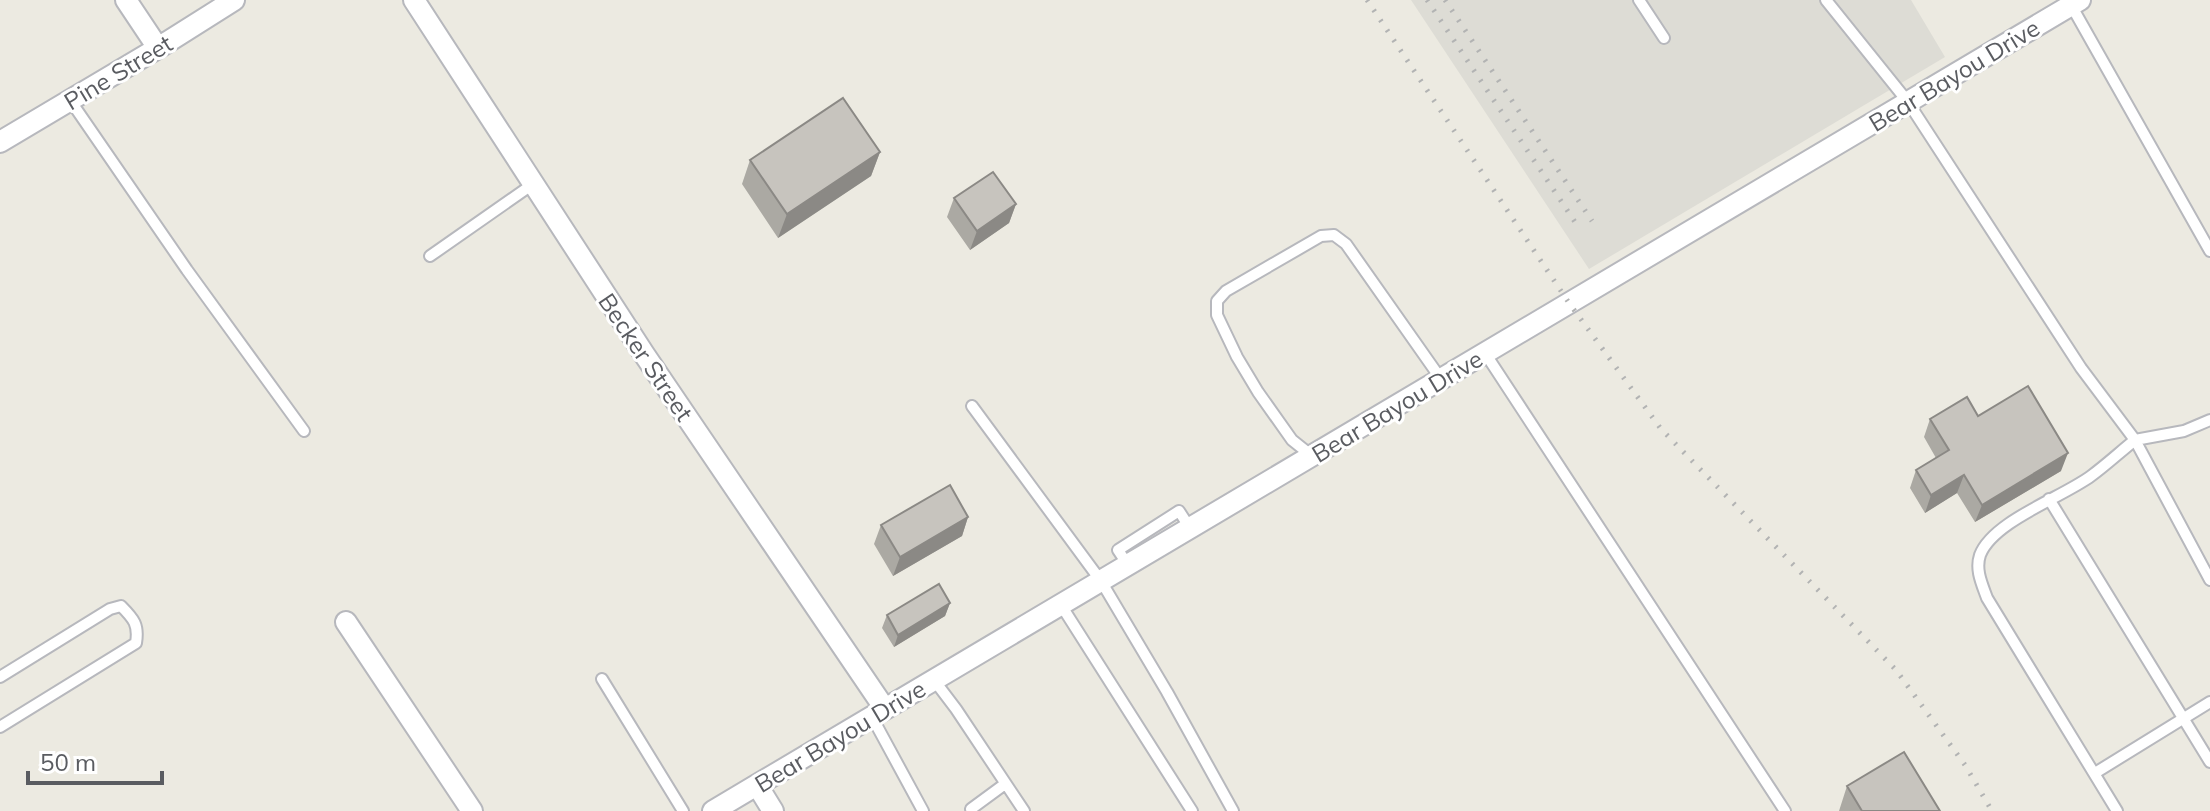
<svg xmlns="http://www.w3.org/2000/svg" width="2210" height="811" font-family="Mulish,sans-serif">
<style>
.industrial{fill:#dddcd5}
.lines{fill:none;stroke-linecap:round;stroke-linejoin:round}
.lane-casing{stroke:#b7b8bd;stroke-width:14}
.street-casing{stroke:#b7b8bd;stroke-width:24}
.lane{stroke:#fff;stroke-width:10}
.street{stroke:#fff;stroke-width:20}
.rail{stroke:#b2b3b3;stroke-width:5;stroke-dasharray:2 10;stroke-linecap:butt}
.wall{fill:#aba9a3}
.shaded-wall{fill:#8b8985}
.building{fill:#c7c4be;stroke:#8b8985;stroke-width:2}
.labels{text-anchor:middle;dominant-baseline:central;stroke-width:6;stroke-linejoin:round;paint-order:stroke}
.street-label{font-size:24px;fill:#5a5c61;stroke:#fff}
</style>
<rect width="100%" height="100%" fill="#eceae1"/>
<!-- industrial -->
<path class="industrial" d="M 1411,0 L 1911,0 L 1945,57 L 1589,269 Z"/>
<g class="lines">
<defs>
<path id="lane" d="M 1639,0 L 1664,38
M 1826,0 L 1908,102 L 2081,368 L 2135,440 L 2184,431 L 2210,420
M 2071,5 L 2210,251
M 70,100 L 187,270 L 304,431
M 430,256 L 533,184
M 1485,353 L 1785,811
M 972,406 L 1101,581 L 1167,692 L 1233,811
M 1312,456 L 1292,440 L 1258,392 L 1237,357 L 1217,315 L 1217,301 L 1226,291 L 1321,236 L 1334,235 L 1346,244 L 1441,379
M 2049,499 L 2210,762
M 1128,565 L 1118,550 L 1179,511 L 1190,528
M 1061,605 L 1192,811
M 0,677 L 110,609 L 121,606 C 134,619 139,625 136,643 L 0,727
M 602,679 L 683,811
M 934,680 L 956,709 L 1024,811
M 872,717 L 923,811
M 2095,773 L 2210,702
M 971,809 L 1005,784
M 2117,811 L 1987,598 C 1982,584 1975,570 1980,555 C 1993,521 2063,497 2091,476 C 2106,465 2120,452 2135,440 L 2210,580"/>
<path id="street" d="M 126,0 L 158,48
M 414,0 L 644,354 L 885,709
M 0,142 L 158,48 L 234,0
M 346,622 L 472,811
M 757,785 L 773,811
M 713,811 L 2080,0"/>
</defs>
<!-- lane casing -->
<use href="#lane" class="lane-casing"/>
<!-- street casing -->
<use href="#street" class="street-casing"/>
<!-- lane -->
<use href="#lane" class="lane"/>
<!-- street -->
<use href="#street" class="street"/>
<!-- rail -->
<path class="rail" d="M 1367,0 L 1569,303 L 1661,429 L 1896,670 L 1965,765 L 1992,811
M 1427,0 L 1579,228
M 1445,0 L 1592,221"/>
</g>
<!-- wall -->
<path class="wall" d="M 880,152 L 871,176 L 778,238 L 742,184 L 750,160 Z
M 954,198 L 1016,204 L 1009,223 L 970,250 L 947,217 Z
M 1978,416 L 2061,471 L 1975,522 L 1957,493 L 1925,513 L 1910,488 L 1916,470 L 1936,458 L 1924,437 L 1930,419 Z
M 968,517 L 962,536 L 893,576 L 874,544 L 881,525 Z
M 950,603 L 945,616 L 894,647 L 882,628 L 887,615 Z
M 1847,786 L 1940,811 L 1839,811 Z"/>
<!-- shaded-wall -->
<path class="shaded-wall" d="M 880,152 L 871,176 L 778,238 L 787,214 Z
M 1016,204 L 1009,223 L 970,250 L 977,231 Z
M 2068,453 L 2061,471 L 1975,522 L 1982,505 Z
M 1964,475 L 1957,493 L 1925,513 L 1931,495 Z
M 968,517 L 962,536 L 893,576 L 900,557 Z
M 950,603 L 945,616 L 894,647 L 898,635 Z"/>
<!-- building -->
<path class="building" d="M 843,98 L 880,152 L 787,214 L 750,160 Z
M 993,172 L 1016,204 L 977,231 L 954,198 Z
M 2028,386 L 2068,453 L 1982,505 L 1964,475 L 1931,495 L 1916,470 L 1949,450 L 1930,419 L 1967,397 L 1978,416 Z
M 950,485 L 968,517 L 900,557 L 881,525 Z
M 939,584 L 950,603 L 898,635 L 887,615 Z
M 1904,752 L 1940,811 L 1862,811 L 1847,786 Z"/>
<g class="labels">
<!-- street labels -->
<g class="street-label">
<text transform="translate(118 72) rotate(-31)">Pine Street</text>
<text transform="translate(1954 75) rotate(-31)">Bear Bayou Drive</text>
<text transform="translate(646 357) rotate(56)">Becker Street</text>
<text transform="translate(1397 406) rotate(-31)">Bear Bayou Drive</text>
<text transform="translate(840 736) rotate(-31)">Bear Bayou Drive</text>
</g>
</g>
<!-- scale -->
<path d="M28 771v12h134v-12" fill="none" stroke="#5a5c61" stroke-width="4"/>
<text x="40" y="771" font-size="24" fill="#5a5c61" stroke="#ffffff" stroke-width="6" paint-order="stroke">50 m</text>
</svg>
